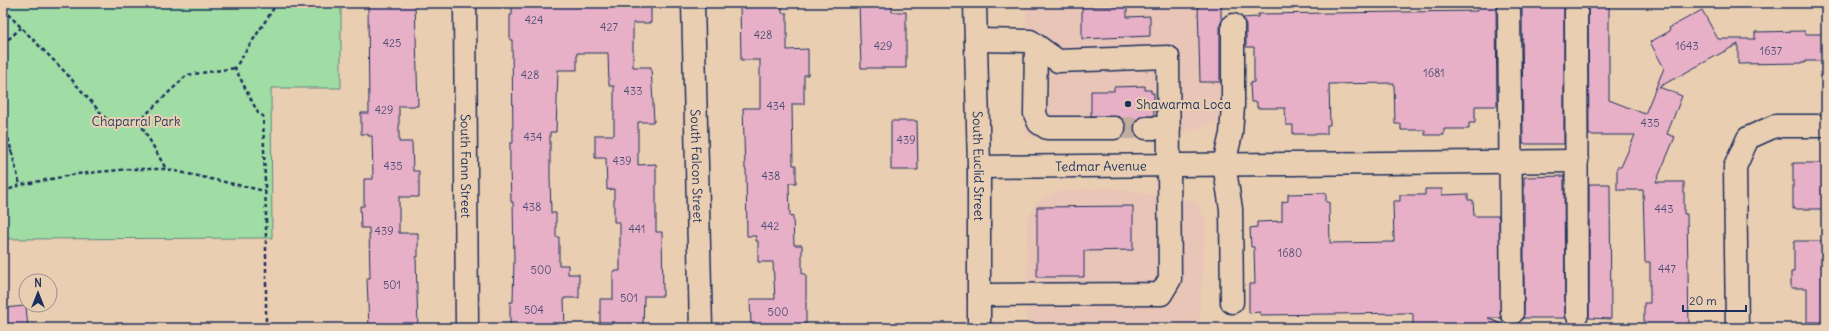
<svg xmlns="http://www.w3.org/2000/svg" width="1829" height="331" font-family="Delius,sans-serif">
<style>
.built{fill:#e9c5b7}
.green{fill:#a0dda4;stroke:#5e8681}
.building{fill:#e7b0c6;stroke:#1b2f5e}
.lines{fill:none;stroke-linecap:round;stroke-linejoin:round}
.minor-tunnel{stroke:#c1aea0;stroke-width:22;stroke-dasharray:22 11;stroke-linecap:butt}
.minor-casing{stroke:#1b2f5e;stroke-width:25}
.major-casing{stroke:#1b2f5e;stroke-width:25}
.path{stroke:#1b2f5e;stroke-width:2.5;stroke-dasharray:4 3;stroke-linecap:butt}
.minor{stroke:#eaceb1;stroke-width:22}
.major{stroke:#eaceb1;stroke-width:22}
.poi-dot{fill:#1b2f5e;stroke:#eaceb1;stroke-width:1.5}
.labels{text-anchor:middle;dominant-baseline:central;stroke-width:4;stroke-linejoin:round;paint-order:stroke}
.number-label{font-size:11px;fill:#4e4f78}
.poi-label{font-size:13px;fill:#1b2f5e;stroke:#eaceb1;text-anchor:start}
.park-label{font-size:13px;fill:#284065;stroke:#eaceb1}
.street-label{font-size:13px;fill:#1b2f5e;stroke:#eaceb1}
</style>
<rect width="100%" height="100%" fill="#eaceb1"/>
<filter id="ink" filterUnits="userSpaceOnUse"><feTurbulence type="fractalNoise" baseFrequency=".025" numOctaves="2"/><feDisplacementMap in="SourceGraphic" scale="8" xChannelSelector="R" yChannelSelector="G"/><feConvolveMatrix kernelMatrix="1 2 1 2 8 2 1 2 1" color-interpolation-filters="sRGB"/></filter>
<g filter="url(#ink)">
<!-- built -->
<path class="built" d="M 1026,3 L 1260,3 L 1224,4 L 1224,122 L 1169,136 L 1026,137 Z
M 1107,187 L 1195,201 L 1206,220 L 1199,328 L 1027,328 L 1027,220 L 1037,201 L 1056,192 Z"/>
<!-- green -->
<path class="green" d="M 3,3 L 341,3 L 341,88 L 271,88 L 272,238 L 3,239 Z"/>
<!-- building -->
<path class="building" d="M 368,3 L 415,3 L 418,106 L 399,106 L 399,142 L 412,142 L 413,171 L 419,171 L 419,197 L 399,197 L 399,233 L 418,233 L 418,257 L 416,257 L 418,328 L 369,328 L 367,278 L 370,278 L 369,228 L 361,228 L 360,206 L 364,206 L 364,179 L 373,179 L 372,136 L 368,136 L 368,134 L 361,134 L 361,113 L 369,113 Z
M 512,3 L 651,3 L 651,23 L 633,23 L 633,67 L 651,67 L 654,122 L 638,122 L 638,165 L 656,164 L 656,232 L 662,232 L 663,296 L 644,296 L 643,326 L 614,326 L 614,322 L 600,322 L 600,299 L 613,299 L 613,271 L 620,271 L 620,222 L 614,222 L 614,189 L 607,190 L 606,158 L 595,158 L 595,135 L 614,135 L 614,86 L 609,86 L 608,53 L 577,53 L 577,70 L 558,70 L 556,132 L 550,132 L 550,177 L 551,213 L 556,213 L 556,237 L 559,237 L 559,265 L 568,265 L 568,274 L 579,274 L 579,298 L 564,298 L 565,328 L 510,328 L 510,302 L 513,302 L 514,260 L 513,202 L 511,202 L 510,169 L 510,143 L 513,143 L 512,40 L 510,40 L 510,15 L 512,15 Z
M 740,3 L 782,3 L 782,13 L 787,13 L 787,50 L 808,49 L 808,75 L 804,75 L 804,104 L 792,104 L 793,165 L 796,165 L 796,183 L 789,183 L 790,217 L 793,216 L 794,245 L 802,245 L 802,274 L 806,274 L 806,324 L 751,326 L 750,299 L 775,299 L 773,262 L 758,262 L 758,241 L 756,241 L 756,236 L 747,236 L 746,169 L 745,169 L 743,108 L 760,108 L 760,60 L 741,60 Z
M 859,3 L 892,3 L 892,12 L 906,12 L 906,68 L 861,68 Z
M 1477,3 L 1498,3 L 1496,9 L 1497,106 L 1475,106 L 1475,123 L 1469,123 L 1469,129 L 1444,129 L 1444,135 L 1425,135 L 1425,130 L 1401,130 L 1401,124 L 1395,124 L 1394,83 L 1329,84 L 1330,125 L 1327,125 L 1327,134 L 1293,134 L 1293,125 L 1286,125 L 1285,108 L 1257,108 L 1257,102 L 1251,102 L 1250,83 L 1254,82 L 1254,47 L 1246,47 L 1246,25 L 1243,18 L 1258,17 L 1258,14 L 1477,11 Z
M 1520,3 L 1564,3 L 1564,144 L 1523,144 L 1522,9 Z
M 1588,3 L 1609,3 L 1609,100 L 1645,114 L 1664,68 L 1650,42 L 1670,31 L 1669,28 L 1702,10 L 1718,39 L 1755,39 L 1755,32 L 1805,31 L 1805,34 L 1826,34 L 1826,61 L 1805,61 L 1805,63 L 1738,64 L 1738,44 L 1659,87 L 1682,96 L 1667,134 L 1675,137 L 1656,182 L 1684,182 L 1684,214 L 1687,214 L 1689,328 L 1644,328 L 1644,303 L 1650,303 L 1650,262 L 1645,262 L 1643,190 L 1617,190 L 1617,167 L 1621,167 L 1635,135 L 1589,135 Z
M 1198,4 L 1221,4 L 1221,18 L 1223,18 L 1220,25 L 1220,82 L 1200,82 Z
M 1082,6 L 1127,6 L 1127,17 L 1150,16 L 1150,36 L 1082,39 Z
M 1145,86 L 1145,90 L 1151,90 L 1151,93 L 1154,93 L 1154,116 L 1140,117 L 1135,121 L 1134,128 L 1137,136 L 1123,136 L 1126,128 L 1125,121 L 1120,117 L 1091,116 L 1091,91 L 1114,91 L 1114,87 Z
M 891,121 L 917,121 L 918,170 L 891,170 Z
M 1793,163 L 1826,163 L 1826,192 L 1823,192 L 1823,209 L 1793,209 Z
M 1564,176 L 1565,318 L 1523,318 L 1524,313 L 1524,177 Z
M 1589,184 L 1610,184 L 1611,319 L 1589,318 Z
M 1425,189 L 1442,189 L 1442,195 L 1468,194 L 1468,200 L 1473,200 L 1474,216 L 1499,216 L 1501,318 L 1488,318 L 1510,328 L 1413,328 L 1413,314 L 1408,313 L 1260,315 L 1260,312 L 1249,313 L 1249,284 L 1255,284 L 1254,247 L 1251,247 L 1250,228 L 1257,227 L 1257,222 L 1282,221 L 1282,202 L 1288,201 L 1288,194 L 1326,193 L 1326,202 L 1329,202 L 1330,243 L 1394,242 L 1393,201 L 1400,201 L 1400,195 L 1425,195 Z
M 1133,206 L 1133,250 L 1084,251 L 1084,277 L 1037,277 L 1037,207 Z
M 1794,241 L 1824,241 L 1823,300 L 1826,300 L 1826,322 L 1807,322 L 1807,288 L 1791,288 L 1791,272 L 1794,272 Z
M 26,306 L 28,328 L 3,328 L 3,308 Z"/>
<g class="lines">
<!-- minor-tunnel -->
<path class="minor-tunnel" d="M 1114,128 L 1146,128"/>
<defs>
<g id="minor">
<path id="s1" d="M 465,3 L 467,328"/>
<path id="s2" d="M 693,3 L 701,328"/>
<path d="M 1576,6 L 1577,314"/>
<path d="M 1509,9 L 1512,313"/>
<path d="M 976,40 L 1030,41 L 1058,61 L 1168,57 L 1170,279 L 1161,294 L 979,295"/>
<path d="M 1036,46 L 1035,114 L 1039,123 L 1047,128 L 1114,128"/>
<path d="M 1146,128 L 1169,128"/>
<path id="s3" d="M 979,167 L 1577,161"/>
<path d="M 1232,302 L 1231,209 L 1224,164 L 1231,134 L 1233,106 L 1233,25"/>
<path d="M 1737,328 L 1735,167 L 1748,138 L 1775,126 L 1826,126"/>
</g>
<g id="major">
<path id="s4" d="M 975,3 L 979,167 L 979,328"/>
</g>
</defs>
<!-- minor casing -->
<use href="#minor" class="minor-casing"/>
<!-- major casing -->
<use href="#major" class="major-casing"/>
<!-- path -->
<path class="path" d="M 3,9 L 66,73 L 107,120 L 139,121 L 187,75 L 235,68
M 3,44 L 21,28
M 3,118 L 20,185
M 139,121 L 166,169
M 3,152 L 12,151
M 3,192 L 20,185 L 77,174 L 130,169 L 166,169 L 265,191
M 266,328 L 266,215 L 263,116 L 258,113 L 235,68 L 277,3"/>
<!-- minor -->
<use href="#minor" class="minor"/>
<!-- major -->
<use href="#major" class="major"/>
</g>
</g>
<!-- markers -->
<circle class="poi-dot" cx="1128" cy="104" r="4"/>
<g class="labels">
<!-- number labels -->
<g class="number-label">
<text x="534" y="20">424</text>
<text x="609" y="27">427</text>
<text x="763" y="35">428</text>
<text x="392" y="43">425</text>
<text x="883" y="46">429</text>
<text x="1687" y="46">1643</text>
<text x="1771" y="51">1637</text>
<text x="1434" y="73">1681</text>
<text x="530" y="75">428</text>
<text x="633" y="91">433</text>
<text x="776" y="106">434</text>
<text x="384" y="110">429</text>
<text x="1650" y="123">435</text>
<text x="533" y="137">434</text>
<text x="906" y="140">439</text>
<text x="622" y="161">439</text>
<text x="393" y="166">435</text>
<text x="771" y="176">438</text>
<text x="532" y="207">438</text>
<text x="1664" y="209">443</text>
<text x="770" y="226">442</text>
<text x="637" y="229">441</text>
<text x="384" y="231">439</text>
<text x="1290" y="253">1680</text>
<text x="1667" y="269">447</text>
<text x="541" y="270">500</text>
<text x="392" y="285">501</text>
<text x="629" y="298">501</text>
<text x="534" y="310">504</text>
<text x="778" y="312">500</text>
</g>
<!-- poi labels -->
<g class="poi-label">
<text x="1136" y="104">Shawarma Loca</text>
</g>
<!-- park labels -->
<g class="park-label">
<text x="136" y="121">Chaparral Park</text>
</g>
<!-- street labels -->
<g class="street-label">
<text stroke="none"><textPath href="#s4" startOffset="163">South Euclid Street</textPath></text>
<text stroke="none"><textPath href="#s1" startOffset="163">South Fann Street</textPath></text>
<text stroke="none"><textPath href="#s2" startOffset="163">South Falcon Street</textPath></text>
<text stroke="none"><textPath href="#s3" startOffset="122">Tedmar Avenue</textPath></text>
</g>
</g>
<!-- margin -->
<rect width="1829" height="331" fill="none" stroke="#eaceb1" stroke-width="16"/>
<rect x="8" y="8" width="1813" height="315" fill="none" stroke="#1b2f5e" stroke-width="1.5" filter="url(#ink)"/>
<!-- north arrow -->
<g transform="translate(38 293)"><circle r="19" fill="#eaceb1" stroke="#978e90"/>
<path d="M0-3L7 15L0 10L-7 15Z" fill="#1b2f5e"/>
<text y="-6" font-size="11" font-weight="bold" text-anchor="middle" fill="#1b2f5e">N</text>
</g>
<!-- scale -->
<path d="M1683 305v6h63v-6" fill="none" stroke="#1b2f5e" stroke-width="2"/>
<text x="1689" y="305" font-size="12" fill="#1b2f5e" stroke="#eaceb1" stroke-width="3" paint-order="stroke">20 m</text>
</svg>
